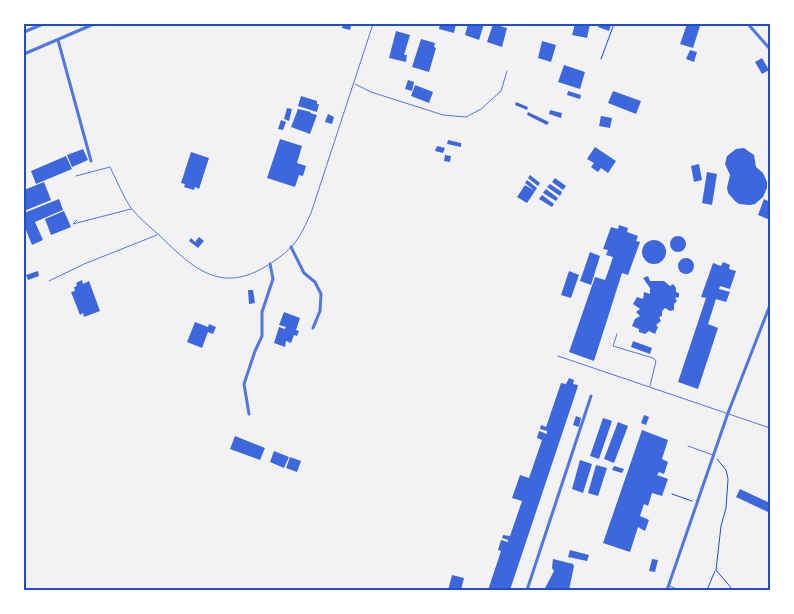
<svg xmlns="http://www.w3.org/2000/svg" width="794" height="614" font-family="'Noto Serif',serif">
<style>
.building{fill:#3d67dc}
.lines{fill:none;stroke-linecap:round;stroke-linejoin:round}
.path{stroke:#1d4ed8;stroke-width:1}
.service{stroke:#5277de;stroke-width:1}
.minor{stroke:#5277de;stroke-width:3}
.neatline{fill:none;stroke:#1d4ed8;stroke-width:2}
</style>
<rect width="100%" height="100%" fill="#f2f2f2"/>
<!-- building -->
<path class="building" d="M 343,24 L 354,24 L 354,26 L 351,26 L 350,30 L 342,28 Z
M 440,24 L 456,24 L 454,33 L 439,29 Z
M 468,24 L 484,24 L 479,40 L 465,35 Z
M 493,24 L 507,28 L 502,47 L 487,42 Z
M 575,24 L 590,24 L 587,38 L 572,35 Z
M 599,24 L 611,25 L 609,31 L 598,27 Z
M 687,24 L 700,26 L 693,48 L 680,44 Z
M 396,31 L 410,35 L 404,55 L 407,55 L 406,62 L 389,58 Z
M 421,39 L 435,43 L 434,47 L 436,48 L 429,72 L 412,67 Z
M 542,41 L 556,45 L 551,62 L 538,58 Z
M 690,50 L 697,52 L 694,62 L 686,59 Z
M 762,58 L 769,70 L 762,74 L 755,62 Z
M 564,65 L 585,72 L 580,89 L 558,82 Z
M 408,80 L 414,82 L 412,91 L 405,89 Z
M 415,85 L 433,92 L 429,103 L 411,96 Z
M 568,91 L 581,95 L 580,99 L 567,95 Z
M 613,91 L 641,101 L 636,114 L 608,103 Z
M 301,96 L 317,101 L 317,104 L 319,104 L 317,112 L 298,106 Z
M 516,102 L 528,107 L 527,110 L 515,105 Z
M 287,108 L 292,109 L 289,121 L 284,119 Z
M 298,109 L 311,112 L 310,113 L 317,115 L 310,134 L 291,127 Z
M 550,110 L 562,113 L 561,118 L 549,114 Z
M 528,112 L 549,122 L 547,125 L 527,115 Z
M 328,114 L 334,117 L 332,124 L 325,122 Z
M 601,116 L 612,118 L 610,128 L 599,126 Z
M 281,120 L 286,122 L 283,130 L 278,129 Z
M 280,139 L 302,146 L 297,163 L 306,166 L 303,176 L 299,175 L 295,187 L 267,178 Z
M 448,140 L 461,143 L 461,147 L 447,144 Z
M 437,146 L 445,148 L 443,153 L 435,151 Z
M 595,147 L 616,161 L 608,173 L 601,168 L 598,172 L 591,167 L 594,163 L 587,159 Z
M 744,148 L 754,155 L 756,167 L 763,173 L 767,182 L 767,188 L 763,197 L 755,204 L 750,205 L 739,204 L 735,201 L 728,193 L 727,188 L 730,175 L 725,164 L 727,156 L 736,149 Z
M 83,149 L 88,160 L 72,167 L 67,155 Z
M 191,152 L 209,158 L 199,189 L 195,187 L 194,190 L 184,187 L 185,184 L 181,183 Z
M 445,155 L 451,156 L 450,162 L 444,161 Z
M 66,156 L 72,169 L 36,184 L 31,171 Z
M 699,164 L 702,180 L 694,182 L 691,166 Z
M 707,172 L 717,174 L 712,205 L 702,203 Z
M 530,175 L 540,183 L 538,186 L 528,178 Z
M 555,178 L 566,186 L 563,190 L 552,182 Z
M 527,180 L 537,188 L 535,191 L 525,183 Z
M 44,182 L 51,200 L 24,211 L 24,190 Z
M 550,184 L 562,192 L 560,196 L 547,187 Z
M 525,185 L 535,191 L 527,203 L 517,197 Z
M 546,189 L 558,198 L 556,201 L 543,193 Z
M 542,195 L 554,204 L 552,207 L 539,199 Z
M 59,199 L 63,210 L 35,222 L 43,240 L 32,245 L 24,225 L 24,213 Z
M 764,199 L 770,202 L 770,220 L 758,215 Z
M 64,211 L 71,227 L 51,235 L 45,219 Z
M 619,225 L 628,228 L 627,232 L 638,236 L 636,241 L 640,242 L 628,275 L 622,273 L 594,361 L 569,352 L 595,277 L 605,280 L 609,269 L 613,257 L 606,255 L 608,250 L 603,249 L 611,227 L 618,229 Z
M670 244a8 8 0 1 1 16 0a8 8 0 1 1-16 0Z
M 199,237 L 204,241 L 198,248 L 189,241 L 191,238 L 195,242 Z
M642 252a12 12 0 1 1 24 0a12 12 0 1 1-24 0Z
M 590,252 L 600,256 L 591,285 L 580,281 Z
M678 266a8 8 0 1 1 16 0a8 8 0 1 1-16 0Z
M 723,262 L 730,265 L 729,269 L 736,271 L 730,289 L 720,286 L 719,289 L 730,292 L 726,302 L 716,299 L 708,324 L 718,328 L 698,389 L 678,382 L 706,298 L 701,297 L 713,263 L 721,266 Z
M 38,271 L 39,276 L 28,280 L 26,275 Z
M 569,271 L 579,275 L 571,298 L 561,295 Z
M 648,276 L 650,281 L 664,281 L 670,286 L 673,284 L 676,288 L 676,292 L 679,293 L 679,297 L 675,298 L 677,301 L 674,304 L 674,310 L 670,311 L 665,308 L 662,311 L 662,316 L 659,317 L 661,321 L 656,325 L 658,327 L 655,334 L 649,331 L 645,334 L 639,332 L 639,329 L 632,326 L 635,319 L 640,316 L 636,312 L 640,309 L 633,304 L 637,297 L 643,299 L 644,292 L 650,294 L 650,288 L 643,278 Z
M 82,280 L 83,284 L 89,281 L 100,311 L 84,317 L 83,313 L 80,315 L 71,292 L 75,291 L 74,287 L 77,286 L 76,283 Z
M 248,290 L 253,290 L 255,303 L 249,304 Z
M 284,312 L 300,318 L 296,330 L 299,331 L 297,336 L 294,335 L 291,343 L 286,341 L 285,347 L 274,343 L 279,327 L 285,329 L 286,327 L 279,325 Z
M 195,322 L 208,327 L 209,324 L 216,327 L 213,334 L 208,332 L 202,348 L 187,342 Z
M 633,341 L 652,348 L 650,354 L 631,347 Z
M 569,378 L 574,380 L 573,384 L 578,385 L 577,389 L 510,590 L 488,590 L 501,551 L 498,550 L 501,540 L 508,542 L 508,540 L 502,538 L 503,535 L 510,536 L 522,501 L 512,498 L 520,475 L 529,478 L 542,440 L 537,438 L 539,431 L 547,434 L 547,431 L 540,429 L 541,425 L 546,427 L 561,383 L 566,384 Z
M 644,415 L 649,417 L 646,425 L 641,423 Z
M 576,416 L 581,418 L 579,427 L 573,425 Z
M 603,418 L 612,421 L 599,459 L 590,456 Z
M 618,422 L 628,426 L 614,463 L 604,459 Z
M 642,430 L 668,440 L 662,459 L 668,462 L 664,474 L 659,472 L 657,475 L 668,479 L 662,496 L 652,493 L 648,506 L 644,504 L 640,516 L 649,520 L 645,531 L 638,527 L 630,552 L 603,543 Z
M 235,436 L 265,448 L 260,460 L 230,449 Z
M 274,451 L 289,457 L 284,468 L 270,462 Z
M 290,457 L 301,461 L 297,472 L 286,468 Z
M 580,460 L 592,464 L 583,493 L 572,489 Z
M 596,465 L 607,468 L 598,496 L 588,493 Z
M 614,466 L 624,469 L 622,473 L 612,470 Z
M 740,489 L 770,503 L 768,512 L 736,497 Z
M 570,550 L 589,555 L 587,561 L 568,557 Z
M 553,559 L 573,564 L 574,566 L 569,590 L 544,590 L 554,571 L 552,568 Z
M 652,559 L 658,560 L 655,572 L 649,571 Z
M 452,575 L 464,578 L 461,590 L 448,590 Z"/>
<g class="lines">
<!-- path -->
<path class="path" d="M 601,59 L 614,24
M 717,459 L 726,470 L 728,479 L 726,508 L 721,526 L 716,570 L 733,590
M 672,494 L 692,501
M 707,590 L 715,571"/>
<!-- service -->
<path class="service" d="M 355,84 L 371,92 L 443,115 L 466,117 L 481,109 L 501,91 L 507,71
M 76,176 L 110,167 C 117,181 123,196 131,208 C 139,218 150,227 159,235 C 194,269 221,295 268,265
M 77,220 L 73,224 L 131,209
M 271,263 C 295,248 300,237 311,213 L 373,24
M 49,281 L 84,264 L 157,235
M 617,334 L 613,346 L 653,358 L 656,361 L 650,386
M 558,356 L 770,428
M 688,446 L 713,455
M 669,586 L 680,590"/>
<!-- minor -->
<path class="minor" d="M 748,24 L 770,49
M 24,32 L 43,24
M 58,40 L 91,161
M 24,54 L 94,24
M 291,247 L 304,273 L 315,282 L 321,294 L 320,311 L 313,328
M 249,414 L 244,384 L 255,351 L 262,336 L 262,312 L 273,279 L 270,264
M 527,590 L 591,396
M 667,590 L 728,413 L 770,305"/>
</g>
<!-- border -->
<rect width="794" height="614" fill="none" stroke="#ffffff" stroke-width="50"/>
<rect x="25" y="25" width="744" height="564" class="neatline"/>
</svg>
